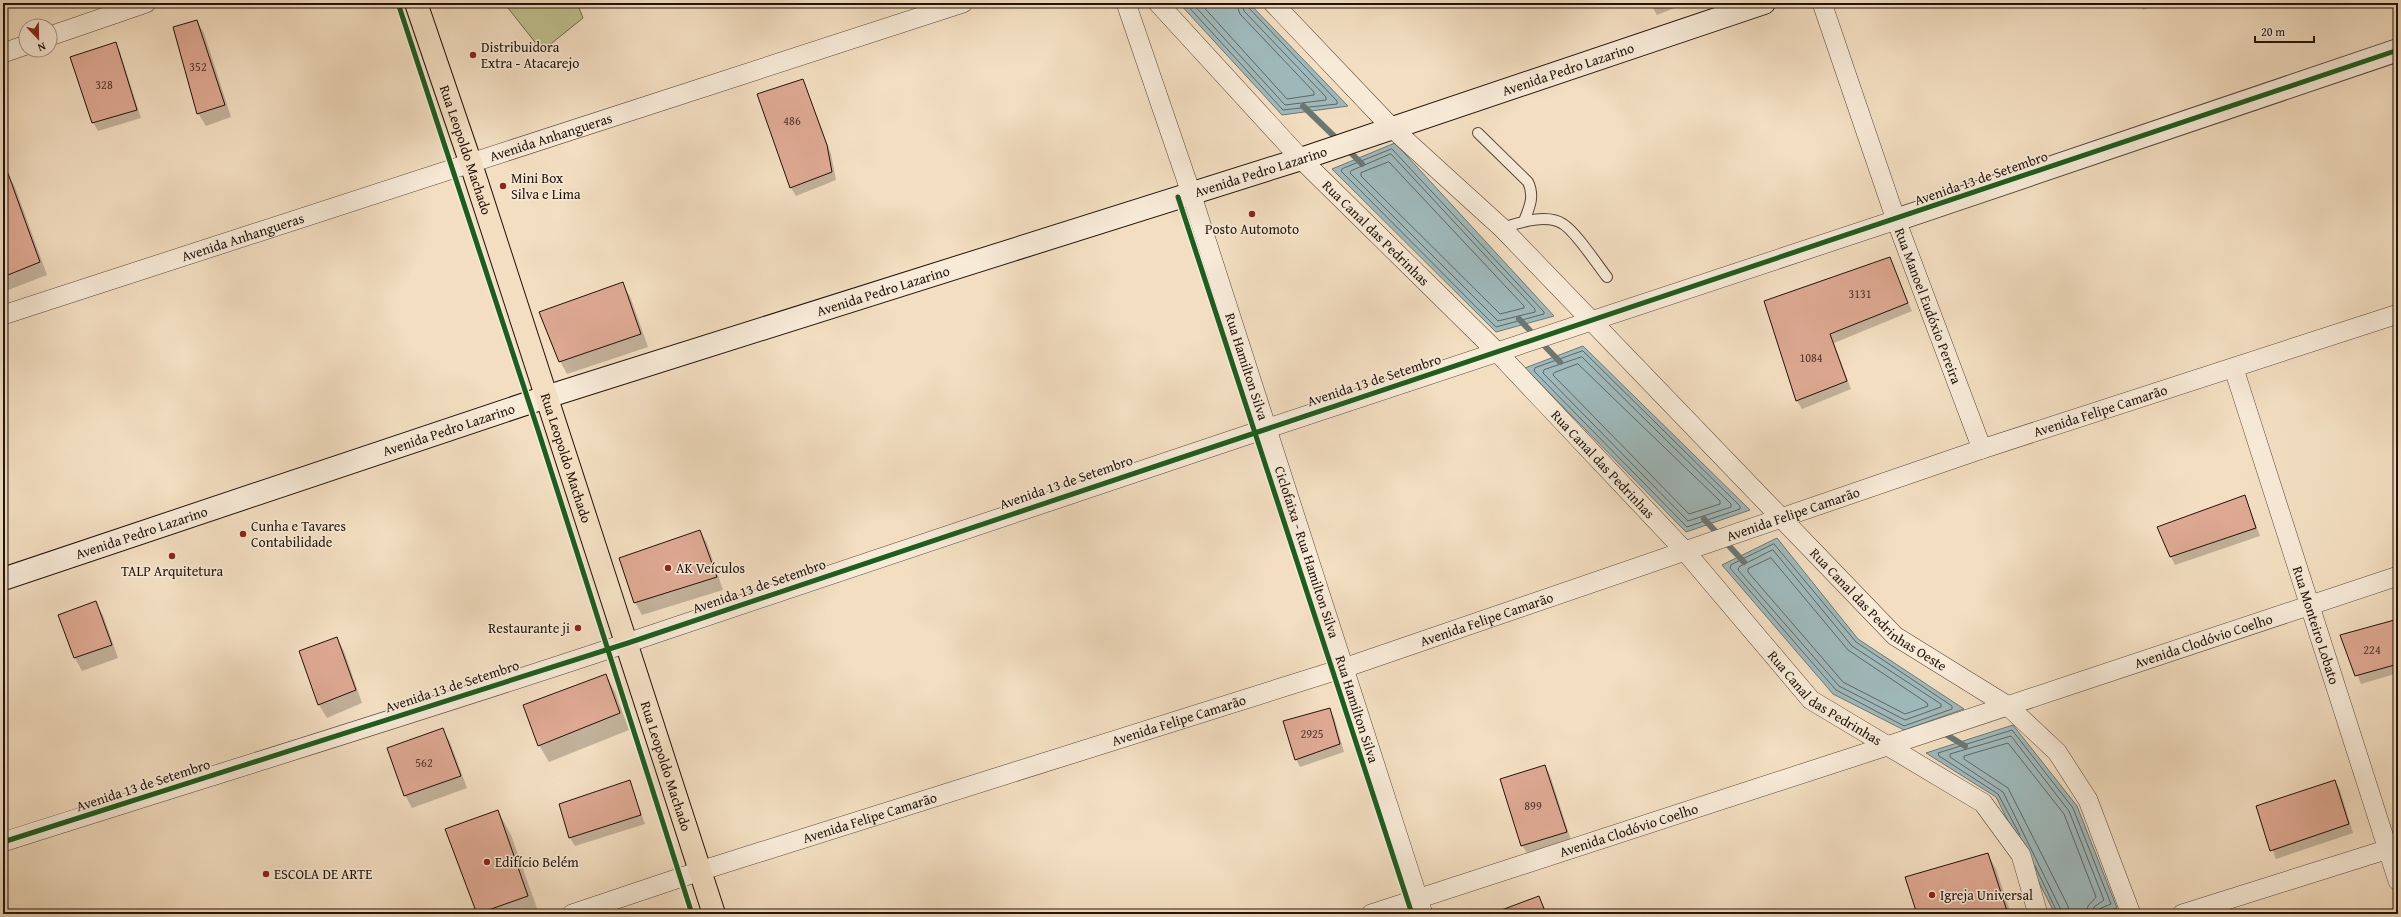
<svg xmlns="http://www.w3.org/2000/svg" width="2401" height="917" font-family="'Gentium Book Plus',serif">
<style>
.green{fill:#bfc090;stroke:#706a4c}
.water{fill:#9fbabc;stroke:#6c7774}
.shadow{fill:#0003}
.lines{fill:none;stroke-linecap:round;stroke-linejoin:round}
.shore{stroke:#606662;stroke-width:1}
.stream{stroke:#6c7774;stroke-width:6}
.building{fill:#dea892;stroke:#201309}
.service-casing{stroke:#554637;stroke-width:12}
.minor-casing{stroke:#554637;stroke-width:20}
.tertiary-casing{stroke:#554637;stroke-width:24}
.secondary-casing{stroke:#201309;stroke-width:24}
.primary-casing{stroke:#201309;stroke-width:24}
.service{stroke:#f7ead7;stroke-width:10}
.minor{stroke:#f7ead7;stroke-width:19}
.tertiary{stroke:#f7ead7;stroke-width:22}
.secondary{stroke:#f7ead7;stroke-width:22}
.primary{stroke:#f3dec1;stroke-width:22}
.cycleway-casing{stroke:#f7ead7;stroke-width:8}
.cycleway{stroke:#1b5e20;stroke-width:5}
.poi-dot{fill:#8f2418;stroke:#f7ead7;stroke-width:1.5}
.labels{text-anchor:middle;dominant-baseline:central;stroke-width:3;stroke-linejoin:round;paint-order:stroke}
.number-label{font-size:12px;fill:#50382b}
.poi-label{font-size:14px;fill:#201309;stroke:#f7ead7;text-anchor:start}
.street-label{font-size:14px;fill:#201309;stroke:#f7ead7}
</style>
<rect width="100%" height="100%" fill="#f3dec1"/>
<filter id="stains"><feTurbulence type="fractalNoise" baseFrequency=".005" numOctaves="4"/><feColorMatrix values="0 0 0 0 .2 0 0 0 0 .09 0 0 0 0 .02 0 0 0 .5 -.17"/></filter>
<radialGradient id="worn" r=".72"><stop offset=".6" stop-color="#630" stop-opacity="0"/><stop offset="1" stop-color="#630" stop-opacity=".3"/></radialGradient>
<!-- green -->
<path class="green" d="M 504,3 L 577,3 L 583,18 L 542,51 Z"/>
<!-- water -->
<path class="water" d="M 1179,3 L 1249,3 L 1348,106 L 1282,115 Z
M 1395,143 L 1554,316 L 1496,332 L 1332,169 Z
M 1583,346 L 1750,510 L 1686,532 L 1525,368 Z
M 1777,538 L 1858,639 L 1964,709 L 1904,730 L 1833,694 L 1722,565 Z
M 2013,725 L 2077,806 L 2117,908 L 2094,914 L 2055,914 L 1996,797 L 1926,753 Z"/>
<!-- shadow -->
<path class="shadow" d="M 1650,3 L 1687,3 L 1657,15 Z
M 2139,3 L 2164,3 L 2143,10 Z
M 197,21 L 204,33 L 231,117 L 206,126 L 198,113 Z
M 116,43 L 120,52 L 141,118 L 98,131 L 93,122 Z
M 803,80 L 831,154 L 836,180 L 796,196 L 791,188 Z
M 8,174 L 15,187 L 47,275 L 3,292 L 3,176 Z
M 1889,258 L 1912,311 L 1834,343 L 1851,389 L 1802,409 L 1797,401 L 1765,301 Z
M 622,284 L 630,296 L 648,347 L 567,374 L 560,361 Z
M 2245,496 L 2260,536 L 2175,565 L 2171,557 Z
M 700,531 L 707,543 L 723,590 L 642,615 L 635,602 Z
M 95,602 L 103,615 L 118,658 L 82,671 L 75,658 L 60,615 Z
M 2398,620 L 2398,673 L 2361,684 L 2342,636 Z
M 337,638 L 344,651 L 362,703 L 327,718 L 319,705 L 300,652 Z
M 606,675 L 615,692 L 629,730 L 549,762 L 539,745 Z
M 1329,709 L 1334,717 L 1344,752 L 1300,767 L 1296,759 Z
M 442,729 L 450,742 L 467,788 L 412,808 L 405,795 Z
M 1545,766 L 1550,775 L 1571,840 L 1527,853 L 1522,845 Z
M 630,781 L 645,824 L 575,846 L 570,838 Z
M 2335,781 L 2340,790 L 2353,833 L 2276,859 L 2257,806 Z
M 498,811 L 511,835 L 539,914 L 478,914 L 446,830 Z
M 1988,855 L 1996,869 L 2011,914 L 1919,914 Z
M 1539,898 L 1548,914 L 1511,914 Z"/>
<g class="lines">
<!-- shore -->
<path class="shore" d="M 1185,3 L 1283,110 L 1337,104 L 1337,101 L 1248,7 L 1247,3
M 1192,3 L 1285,105 L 1326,100 L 1326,97 L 1244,11 L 1242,3
M 1200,3 L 1287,99 L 1314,95 L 1314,92 L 1240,14 L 1236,3
M 1392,149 L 1544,312 L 1544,314 L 1496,327 L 1341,171 L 1342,169 Z
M 1391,154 L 1535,309 L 1535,312 L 1498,321 L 1350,173 L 1351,171 Z
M 1389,162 L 1524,306 L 1524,308 L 1500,314 L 1361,176 L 1361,173 Z
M 1583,351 L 1740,506 L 1740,509 L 1687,527 L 1534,371 L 1535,368 Z
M 1582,357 L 1731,504 L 1731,507 L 1688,521 L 1543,373 L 1544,370 Z
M 1578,364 L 1720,501 L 1720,504 L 1689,514 L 1553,375 L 1554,373 Z
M 1774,544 L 1856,642 L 1952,706 L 1952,709 L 1904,726 L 1836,690 L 1730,568 L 1731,565 Z
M 1773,550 L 1852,646 L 1941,704 L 1941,707 L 1905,720 L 1839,686 L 1738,570 L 1739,567 Z
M 1771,558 L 1848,650 L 1927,703 L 1928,706 L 1905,714 L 1843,682 L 1748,572 L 1748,569 Z
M 2020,835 L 1998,794 L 1939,756 L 1938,753 L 2012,730 L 2073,808 L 2111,904 L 2099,909 L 2097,914
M 2035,866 L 2058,914
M 2063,914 L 2003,792 L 1950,757 L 1950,754 L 2011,736 L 2069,811 L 2104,900 L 2094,907 L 2092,914
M 2069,914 L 2068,906 L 2008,788 L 1964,759 L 1964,756 L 2008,743 L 2064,814 L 2096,897 L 2088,906 L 2086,914"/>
<!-- stream -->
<path class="stream" d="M 1303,106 L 1339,141
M 1346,148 L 1362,164
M 1519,319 L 1560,362
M 1704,519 L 1744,562
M 1942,732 L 1965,746"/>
</g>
<!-- building -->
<path class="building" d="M 197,20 L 225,105 L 197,114 L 173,27 Z
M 116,42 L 137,110 L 92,123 L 70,57 Z
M 803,79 L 827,145 L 832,172 L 790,188 L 757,94 Z
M 3,165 L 5,165 L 40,262 L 3,277 Z
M 1890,257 L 1908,303 L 1830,334 L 1847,381 L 1796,401 L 1764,301 Z
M 623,282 L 641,334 L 559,362 L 539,312 Z
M 2245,495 L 2256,528 L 2170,557 L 2157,527 Z
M 700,530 L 717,577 L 634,603 L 619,558 Z
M 96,601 L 112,645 L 74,658 L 58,615 Z
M 2398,619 L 2398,664 L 2355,676 L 2340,635 Z
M 337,637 L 356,690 L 318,705 L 299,651 Z
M 606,674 L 620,713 L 538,746 L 523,705 Z
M 1330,708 L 1340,744 L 1295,760 L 1283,721 Z
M 443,728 L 461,776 L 404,796 L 387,748 Z
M 1545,765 L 1567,832 L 1521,846 L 1500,779 Z
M 630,780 L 641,815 L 569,838 L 559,804 Z
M 2335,780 L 2349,824 L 2270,851 L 2256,806 Z
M 498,810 L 528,896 L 477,914 L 445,829 Z
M 1988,853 L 2008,914 L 1917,914 L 1905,877 Z
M 1539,896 L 1546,914 L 1496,914 L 1496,912 Z"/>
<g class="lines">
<defs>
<path id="service" d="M 1478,133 L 1528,182 C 1535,197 1529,208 1524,221
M 1502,228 C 1518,223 1547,213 1563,224 C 1576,232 1596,263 1607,277"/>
<g id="minor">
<path id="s1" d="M 1126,3 L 1191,193 L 1423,914"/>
<path id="s2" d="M 1158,3 L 1301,159 L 1498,353 L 1684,550 L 1811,700 L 1983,803 L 2021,855 L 2038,914"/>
<path id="s3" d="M 1273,3 L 1391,127 L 1502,228 L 1895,636 L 2008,706 L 2057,752 L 2088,800 L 2131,914"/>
<path id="s4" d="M 1822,3 L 1896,220 L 1982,449"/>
<path d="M 50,36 L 146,3"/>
<path d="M 3,53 L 26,45"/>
<path id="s5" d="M 3,315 L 963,3"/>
<path id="s6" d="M 2234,369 L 2398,881"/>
<path d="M 3,842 C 213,775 424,711 633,641 C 1054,501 1474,357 1896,220"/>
<path id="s7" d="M 572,914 L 700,871 L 1344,668 L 1982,449 L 2398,314"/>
<path id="s8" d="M 1371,914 L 1887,746 L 2398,576"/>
<path d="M 2182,914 L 2398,846"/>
</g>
<path id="tertiary" d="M 1896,220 L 2398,50"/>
<g id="secondary">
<path id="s9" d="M 3,579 L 546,397 L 1301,159 L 1764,3"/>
</g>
<g id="primary">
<path id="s10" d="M 416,3 L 471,164 L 714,914"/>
</g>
</defs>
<!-- service casing -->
<use href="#service" class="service-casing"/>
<!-- minor casing -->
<use href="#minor" class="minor-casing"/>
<!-- tertiary casing -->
<use href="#tertiary" class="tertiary-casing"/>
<!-- secondary casing -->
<use href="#secondary" class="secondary-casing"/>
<!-- primary casing -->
<use href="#primary" class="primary-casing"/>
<!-- service -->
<use href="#service" class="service"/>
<!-- minor -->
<use href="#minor" class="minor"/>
<!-- tertiary -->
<use href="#tertiary" class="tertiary"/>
<!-- secondary -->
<use href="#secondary" class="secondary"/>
<!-- primary -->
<use href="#primary" class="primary"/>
<defs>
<path id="cycleway" d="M 398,3 L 538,430 L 692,914
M 1178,197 L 1412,914
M 3,842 L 628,643 L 2398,50"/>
</defs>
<!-- cycleway casing -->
<use href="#cycleway" class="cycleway-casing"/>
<!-- cycleway -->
<use href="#cycleway" class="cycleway"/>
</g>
<!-- markers -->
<g class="poi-dot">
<circle cx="473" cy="55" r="4"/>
<circle cx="503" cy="186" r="4"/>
<circle cx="1252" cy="214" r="4"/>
<circle cx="243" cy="534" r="4"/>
<circle cx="172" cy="556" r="4"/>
<circle cx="668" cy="568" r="4"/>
<circle cx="578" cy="628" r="4"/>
<circle cx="487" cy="862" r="4"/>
<circle cx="266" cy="874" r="4"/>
<circle cx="1932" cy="895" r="4"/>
</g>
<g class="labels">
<!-- number labels -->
<g class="number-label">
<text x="198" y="66">352</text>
<text x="104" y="84">328</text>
<text x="792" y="120">486</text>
<text x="1860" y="293">3131</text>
<text x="1811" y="357">1084</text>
<text x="2372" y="649">224</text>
<text x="1312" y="733">2925</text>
<text x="424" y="762">562</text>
<text x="1533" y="805">899</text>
</g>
<!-- poi labels -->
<g class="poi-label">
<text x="481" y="47">Distribuidora<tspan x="481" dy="16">Extra - Atacarejo</tspan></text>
<text x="511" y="178">Mini Box<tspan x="511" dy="16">Silva e Lima</tspan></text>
<text x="1252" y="229" text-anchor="middle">Posto Automoto</text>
<text x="251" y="526">Cunha e Tavares<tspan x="251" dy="16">Contabilidade</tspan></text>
<text x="676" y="568">AK Veículos</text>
<text x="172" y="571" text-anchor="middle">TALP Arquitetura</text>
<text x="570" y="628" text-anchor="end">Restaurante ji</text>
<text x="495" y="862">Edifício Belém</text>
<text x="274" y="874">ESCOLA DE ARTE</text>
<text x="1940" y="895">Igreja Universal</text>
</g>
<!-- street labels -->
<g class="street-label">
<text stroke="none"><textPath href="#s9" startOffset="1646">Avenida Pedro Lazarino</textPath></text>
<text stroke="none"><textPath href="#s5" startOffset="576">Avenida Anhangueras</textPath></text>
<text stroke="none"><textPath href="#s10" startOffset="155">Rua Leopoldo Machado</textPath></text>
<text stroke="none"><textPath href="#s9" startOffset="1322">Avenida Pedro Lazarino</textPath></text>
<text transform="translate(1981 178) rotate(-19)">Avenida 13 de Setembro</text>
<text stroke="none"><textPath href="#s2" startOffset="317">Rua Canal das Pedrinhas</textPath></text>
<text stroke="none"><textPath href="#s5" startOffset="252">Avenida Anhangueras</textPath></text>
<text stroke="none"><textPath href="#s9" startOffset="926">Avenida Pedro Lazarino</textPath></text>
<text stroke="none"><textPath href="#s4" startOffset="321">Rua Manoel Eudóxio Pereira</textPath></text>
<text stroke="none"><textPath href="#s1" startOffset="383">Rua Hamilton Silva</textPath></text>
<text transform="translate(1374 380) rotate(-18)">Avenida 13 de Setembro</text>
<text stroke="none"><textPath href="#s7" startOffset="1609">Avenida Felipe Camarão</textPath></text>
<text stroke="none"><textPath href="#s9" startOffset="470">Avenida Pedro Lazarino</textPath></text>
<text stroke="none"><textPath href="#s10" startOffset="479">Rua Leopoldo Machado</textPath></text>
<text stroke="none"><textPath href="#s2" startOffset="641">Rua Canal das Pedrinhas</textPath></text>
<text transform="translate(1066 482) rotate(-19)">Avenida 13 de Setembro</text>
<text stroke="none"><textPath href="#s7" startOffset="1285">Avenida Felipe Camarão</textPath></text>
<text stroke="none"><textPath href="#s9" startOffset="146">Avenida Pedro Lazarino</textPath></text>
<text transform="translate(1307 552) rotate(72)">Ciclofaixa - Rua Hamilton Silva</text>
<text transform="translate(759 586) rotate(-19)">Avenida 13 de Setembro</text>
<text stroke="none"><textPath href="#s3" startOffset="858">Rua Canal das Pedrinhas Oeste</textPath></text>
<text stroke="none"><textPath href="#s7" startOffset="961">Avenida Felipe Camarão</textPath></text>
<text stroke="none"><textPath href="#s6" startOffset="269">Rua Monteiro Lobato</textPath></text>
<text stroke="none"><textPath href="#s8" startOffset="876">Avenida Clodóvio Coelho</textPath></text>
<text transform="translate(452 686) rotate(-18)">Avenida 13 de Setembro</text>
<text stroke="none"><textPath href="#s2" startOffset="965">Rua Canal das Pedrinhas</textPath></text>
<text stroke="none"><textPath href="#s1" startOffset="743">Rua Hamilton Silva</textPath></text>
<text stroke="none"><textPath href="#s7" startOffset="637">Avenida Felipe Camarão</textPath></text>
<text stroke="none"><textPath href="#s10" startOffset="803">Rua Leopoldo Machado</textPath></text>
<text transform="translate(143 785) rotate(-18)">Avenida 13 de Setembro</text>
<text stroke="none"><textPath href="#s7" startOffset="313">Avenida Felipe Camarão</textPath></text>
<text stroke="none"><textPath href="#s8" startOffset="271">Avenida Clodóvio Coelho</textPath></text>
</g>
</g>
<!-- margin -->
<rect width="2401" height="917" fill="none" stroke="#f3dec1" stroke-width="16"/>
<rect x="4" y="4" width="2393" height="909" fill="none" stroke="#201309" stroke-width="2"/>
<rect x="8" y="8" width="2385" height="901" fill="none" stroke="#201309"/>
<!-- north arrow -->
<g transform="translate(38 38) rotate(158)"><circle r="19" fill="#f7ead7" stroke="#a19485"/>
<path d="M0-3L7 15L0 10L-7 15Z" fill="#8f2418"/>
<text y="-6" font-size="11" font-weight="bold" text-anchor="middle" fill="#201309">N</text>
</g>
<!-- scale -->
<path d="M2255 36v6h59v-6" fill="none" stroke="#201309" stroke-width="2"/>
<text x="2261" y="36" font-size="12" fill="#201309" stroke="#f7ead7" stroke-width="3" paint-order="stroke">20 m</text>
<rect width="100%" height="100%" filter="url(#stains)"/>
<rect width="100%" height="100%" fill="url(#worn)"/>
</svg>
